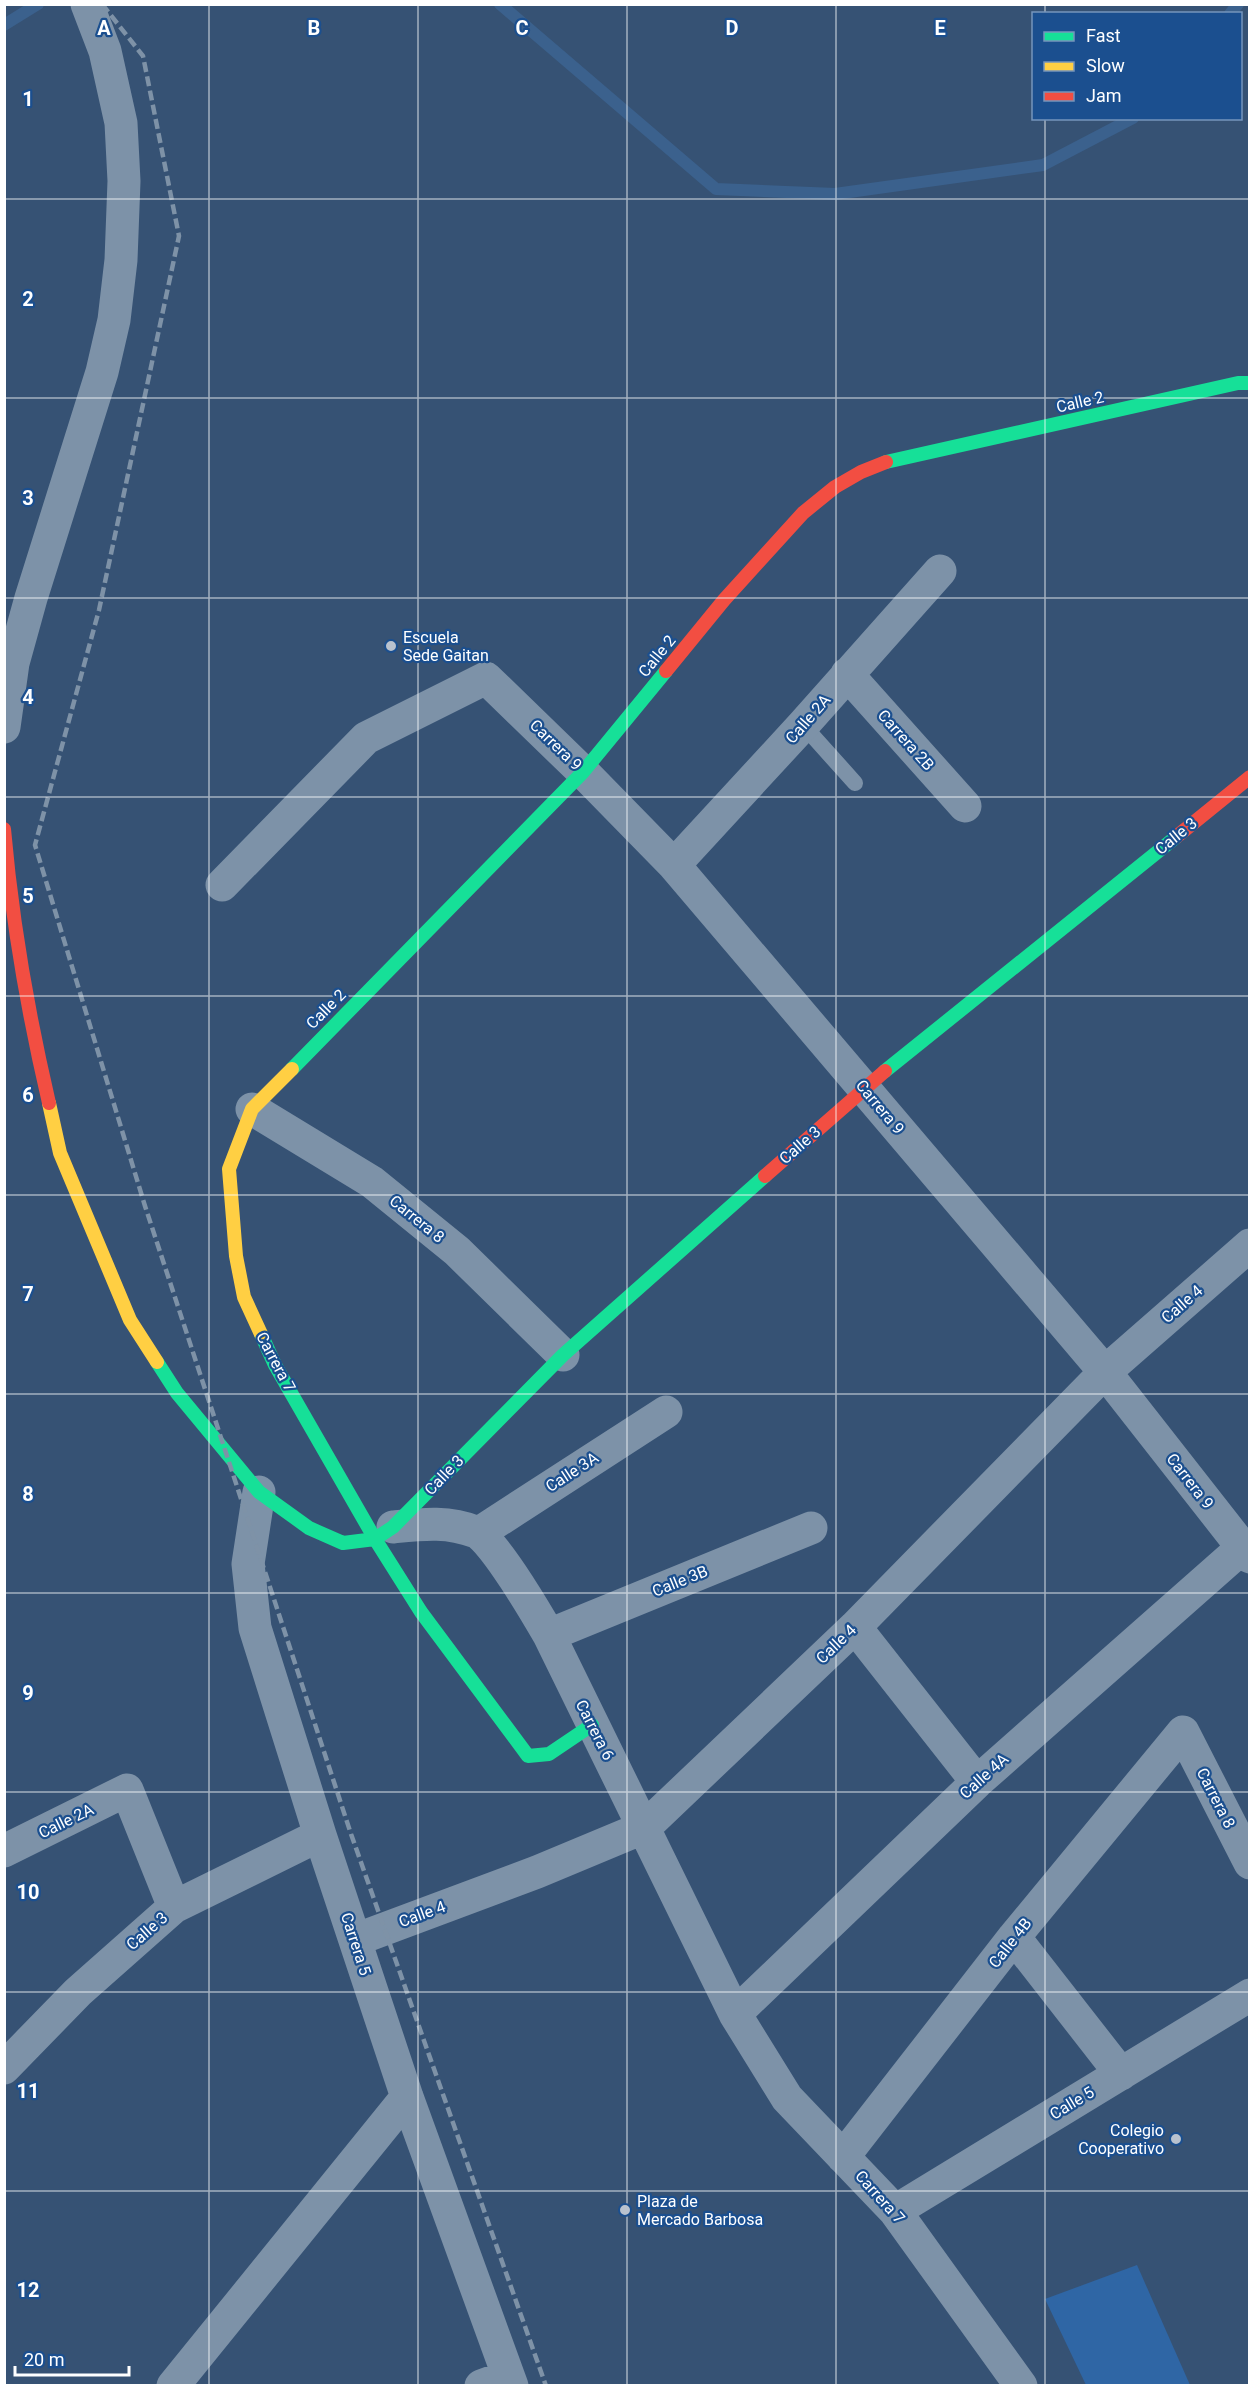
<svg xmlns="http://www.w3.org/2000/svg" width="1254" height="2390" font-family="Roboto,sans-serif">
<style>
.green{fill:#2f66a5}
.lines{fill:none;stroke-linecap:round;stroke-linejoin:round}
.stream{stroke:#3b618d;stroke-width:12}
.lane{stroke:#7d92a8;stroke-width:16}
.street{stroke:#7d92a8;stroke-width:33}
.fast{stroke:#16e098;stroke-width:14}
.slow{stroke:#ffcf43;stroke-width:14}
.jam{stroke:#f24e42;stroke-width:14}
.rail{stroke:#7e92a7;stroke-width:4.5;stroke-dasharray:10 4.5;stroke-linecap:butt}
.grid{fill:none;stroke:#fff;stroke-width:1.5;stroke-opacity:0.55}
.poi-dot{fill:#b9c2ce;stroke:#1b4f8f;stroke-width:2}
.labels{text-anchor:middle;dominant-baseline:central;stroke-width:4.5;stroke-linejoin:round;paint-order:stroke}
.street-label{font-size:16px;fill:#fff;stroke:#1b4f8f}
.poi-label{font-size:16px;fill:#fff;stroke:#1b4f8f;text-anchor:start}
.grid-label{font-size:20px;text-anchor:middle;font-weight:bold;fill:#fff;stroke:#1b4f8f;stroke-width:4.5;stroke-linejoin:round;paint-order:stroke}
</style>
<rect width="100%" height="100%" fill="#365274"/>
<!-- green -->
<path class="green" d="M 1137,2265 L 1190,2385 L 1086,2385 L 1045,2299 Z"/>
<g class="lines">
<!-- stream -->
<path class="stream" d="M 500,4 L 716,189 L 835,194 L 1043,165 L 1133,118
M 1230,14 L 1238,4
M 4,25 L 38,4"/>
<!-- lane -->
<path class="lane" d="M 803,725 L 855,783"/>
<!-- street -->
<path class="street" d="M 847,674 L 965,806
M 4,727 L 13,663 L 31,598 L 102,372 L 114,320 L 121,260 L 124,181 L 121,123 L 105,51 L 87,4
M 674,865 L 803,725 L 940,571
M 222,885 L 366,738 L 486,678 L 583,772 L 674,865 L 1105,1372 L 1250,1557
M 252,1109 L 372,1182 L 457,1251 L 563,1355
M 259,1492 L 248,1564 L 255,1628 L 320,1835 L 407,2097 L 512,2386
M 393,1527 C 423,1524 448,1521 476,1532 C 493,1539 538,1616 549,1635 L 735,2014 L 787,2098 L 895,2211 L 1021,2386
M 479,1533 L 666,1412
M 855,1627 L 977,1782
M 549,1635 L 811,1528
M 4,1851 L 127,1790 L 174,1907
M 1014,1937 L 1121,2074
M 355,1940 L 537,1872 L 645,1827 L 855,1627 L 1105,1372 L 1250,1245
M 735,2014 L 977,1782 L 1242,1548
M 4,2068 L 78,1992 L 174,1907 L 320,1835
M 843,2157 L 1014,1937 L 1183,1732 L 1250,1863
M 895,2211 L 1250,1995
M 173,2386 L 407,2097
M 481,2386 L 508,2376"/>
<!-- fast -->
<path class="fast" d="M 886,462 L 1238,383 L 1250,383
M 292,1069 L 583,772 L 666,671
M 885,1071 L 1176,837
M 261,1334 L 275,1365 L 375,1539 L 421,1612 L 528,1756 L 549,1754 L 592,1725
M 157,1362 L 177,1393 L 259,1492 L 309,1528 L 343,1543 L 375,1539 L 393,1527 L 563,1355 L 765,1176"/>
<!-- slow -->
<path class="slow" d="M 49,1103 L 60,1153 L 130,1320 L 157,1362
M 261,1334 L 244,1297 L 236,1256 L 229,1169 L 252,1109 L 292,1069"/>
<!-- jam -->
<path class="jam" d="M 666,671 L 724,600 L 803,513 L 835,487 L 861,472 L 886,462
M 4,829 C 12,921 28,1013 49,1103
M 1176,837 L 1250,777
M 765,1176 L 885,1071"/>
<!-- rail -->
<path class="rail" d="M 102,4 L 143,56 L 179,236 L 99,610 L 35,845 L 145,1206 L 351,1834 L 546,2386"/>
</g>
<!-- grid -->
<path class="grid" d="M 209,4 L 209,2386M 418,4 L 418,2386M 627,4 L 627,2386M 836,4 L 836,2386M 1045,4 L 1045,14M 1045,118 L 1045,2386M 4,199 L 1250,199M 4,398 L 1250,398M 4,598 L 1250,598M 4,797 L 1250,797M 4,996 L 1250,996M 4,1195 L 1250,1195M 4,1394 L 1250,1394M 4,1593 L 1250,1593M 4,1792 L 1250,1792M 4,1992 L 1250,1992M 4,2191 L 1250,2191"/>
<!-- markers -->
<g class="poi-dot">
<circle cx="391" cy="646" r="6"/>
<circle cx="1176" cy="2139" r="6"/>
<circle cx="625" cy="2210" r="6"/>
</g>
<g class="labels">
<!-- street labels -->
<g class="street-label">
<text transform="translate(1080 402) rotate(-13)">Calle 2</text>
<text transform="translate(657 656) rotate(-51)">Calle 2</text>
<text transform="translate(808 719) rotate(-49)">Calle 2A</text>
<text transform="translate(906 740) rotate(48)">Carrera 2B</text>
<text transform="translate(556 745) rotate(44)">Carrera 9</text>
<text transform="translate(1176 836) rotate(-39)">Calle 3</text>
<text transform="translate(326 1009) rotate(-45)">Calle 2</text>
<text transform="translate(880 1107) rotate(50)">Carrera 9</text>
<text transform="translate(800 1145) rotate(-41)">Calle 3</text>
<text transform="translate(417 1219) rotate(39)">Carrera 8</text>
<text transform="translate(1182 1304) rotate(-41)">Calle 4</text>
<text transform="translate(276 1362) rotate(62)">Carrera 7</text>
<text transform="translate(572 1472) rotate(-33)">Calle 3A</text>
<text transform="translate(444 1475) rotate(-46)">Calle 3</text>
<text transform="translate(1190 1481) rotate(52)">Carrera 9</text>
<text transform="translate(680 1581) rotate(-22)">Calle 3B</text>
<text transform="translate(836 1644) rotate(-44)">Calle 4</text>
<text transform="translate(595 1730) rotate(63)">Carrera 6</text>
<text transform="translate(984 1776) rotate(-42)">Calle 4A</text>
<text transform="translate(1216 1798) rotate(63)">Carrera 8</text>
<text transform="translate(66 1821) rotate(-26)">Calle 2A</text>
<text transform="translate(422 1914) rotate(-20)">Calle 4</text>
<text transform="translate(147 1931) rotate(-41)">Calle 3</text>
<text transform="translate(1010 1943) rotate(-52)">Calle 4B</text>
<text transform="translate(356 1944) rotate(72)">Carrera 5</text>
<text transform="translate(1072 2103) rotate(-31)">Calle 5</text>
<text transform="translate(880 2197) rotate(48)">Carrera 7</text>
</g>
<!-- poi labels -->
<g class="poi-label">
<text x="403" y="637">Escuela<tspan x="403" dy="18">Sede Gaitan</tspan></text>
<text x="1164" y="2130" text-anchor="end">Colegio<tspan x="1164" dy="18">Cooperativo</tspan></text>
<text x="637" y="2201">Plaza de<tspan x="637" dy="18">Mercado Barbosa</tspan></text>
</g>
</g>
<g class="grid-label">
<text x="104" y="35">A</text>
<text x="314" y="35">B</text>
<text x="522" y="35">C</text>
<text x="732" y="35">D</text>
<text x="940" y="35">E</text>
<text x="28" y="106">1</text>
<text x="28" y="306">2</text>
<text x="28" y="505">3</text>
<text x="28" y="704">4</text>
<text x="28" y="903">5</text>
<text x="28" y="1102">6</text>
<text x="28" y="1301">7</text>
<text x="28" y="1501">8</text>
<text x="28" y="1700">9</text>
<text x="28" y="1899">10</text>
<text x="28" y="2098">11</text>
<text x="28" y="2297">12</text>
</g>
<!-- border -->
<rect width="1254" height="2390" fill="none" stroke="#ffffff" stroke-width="12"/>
<!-- legend -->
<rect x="1032" y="12" width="210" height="108" fill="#1b4f8f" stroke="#7695bc" stroke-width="1.5"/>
<rect x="1044" y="32" width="30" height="9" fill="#16e098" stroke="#7695bc" stroke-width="1.5"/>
<text x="1086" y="42" font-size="18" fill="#ffffff">Fast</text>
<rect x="1044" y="62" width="30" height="9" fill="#ffcf43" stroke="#7695bc" stroke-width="1.5"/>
<text x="1086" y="72" font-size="18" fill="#ffffff">Slow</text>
<rect x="1044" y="92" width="30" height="9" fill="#f24e42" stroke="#7695bc" stroke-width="1.5"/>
<text x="1086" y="102" font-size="18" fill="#ffffff">Jam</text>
<!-- scale -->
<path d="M15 2366v9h114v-9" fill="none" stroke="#ffffff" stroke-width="3"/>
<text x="24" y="2366" font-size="18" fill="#ffffff" stroke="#1b4f8f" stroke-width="4.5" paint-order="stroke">20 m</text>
</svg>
